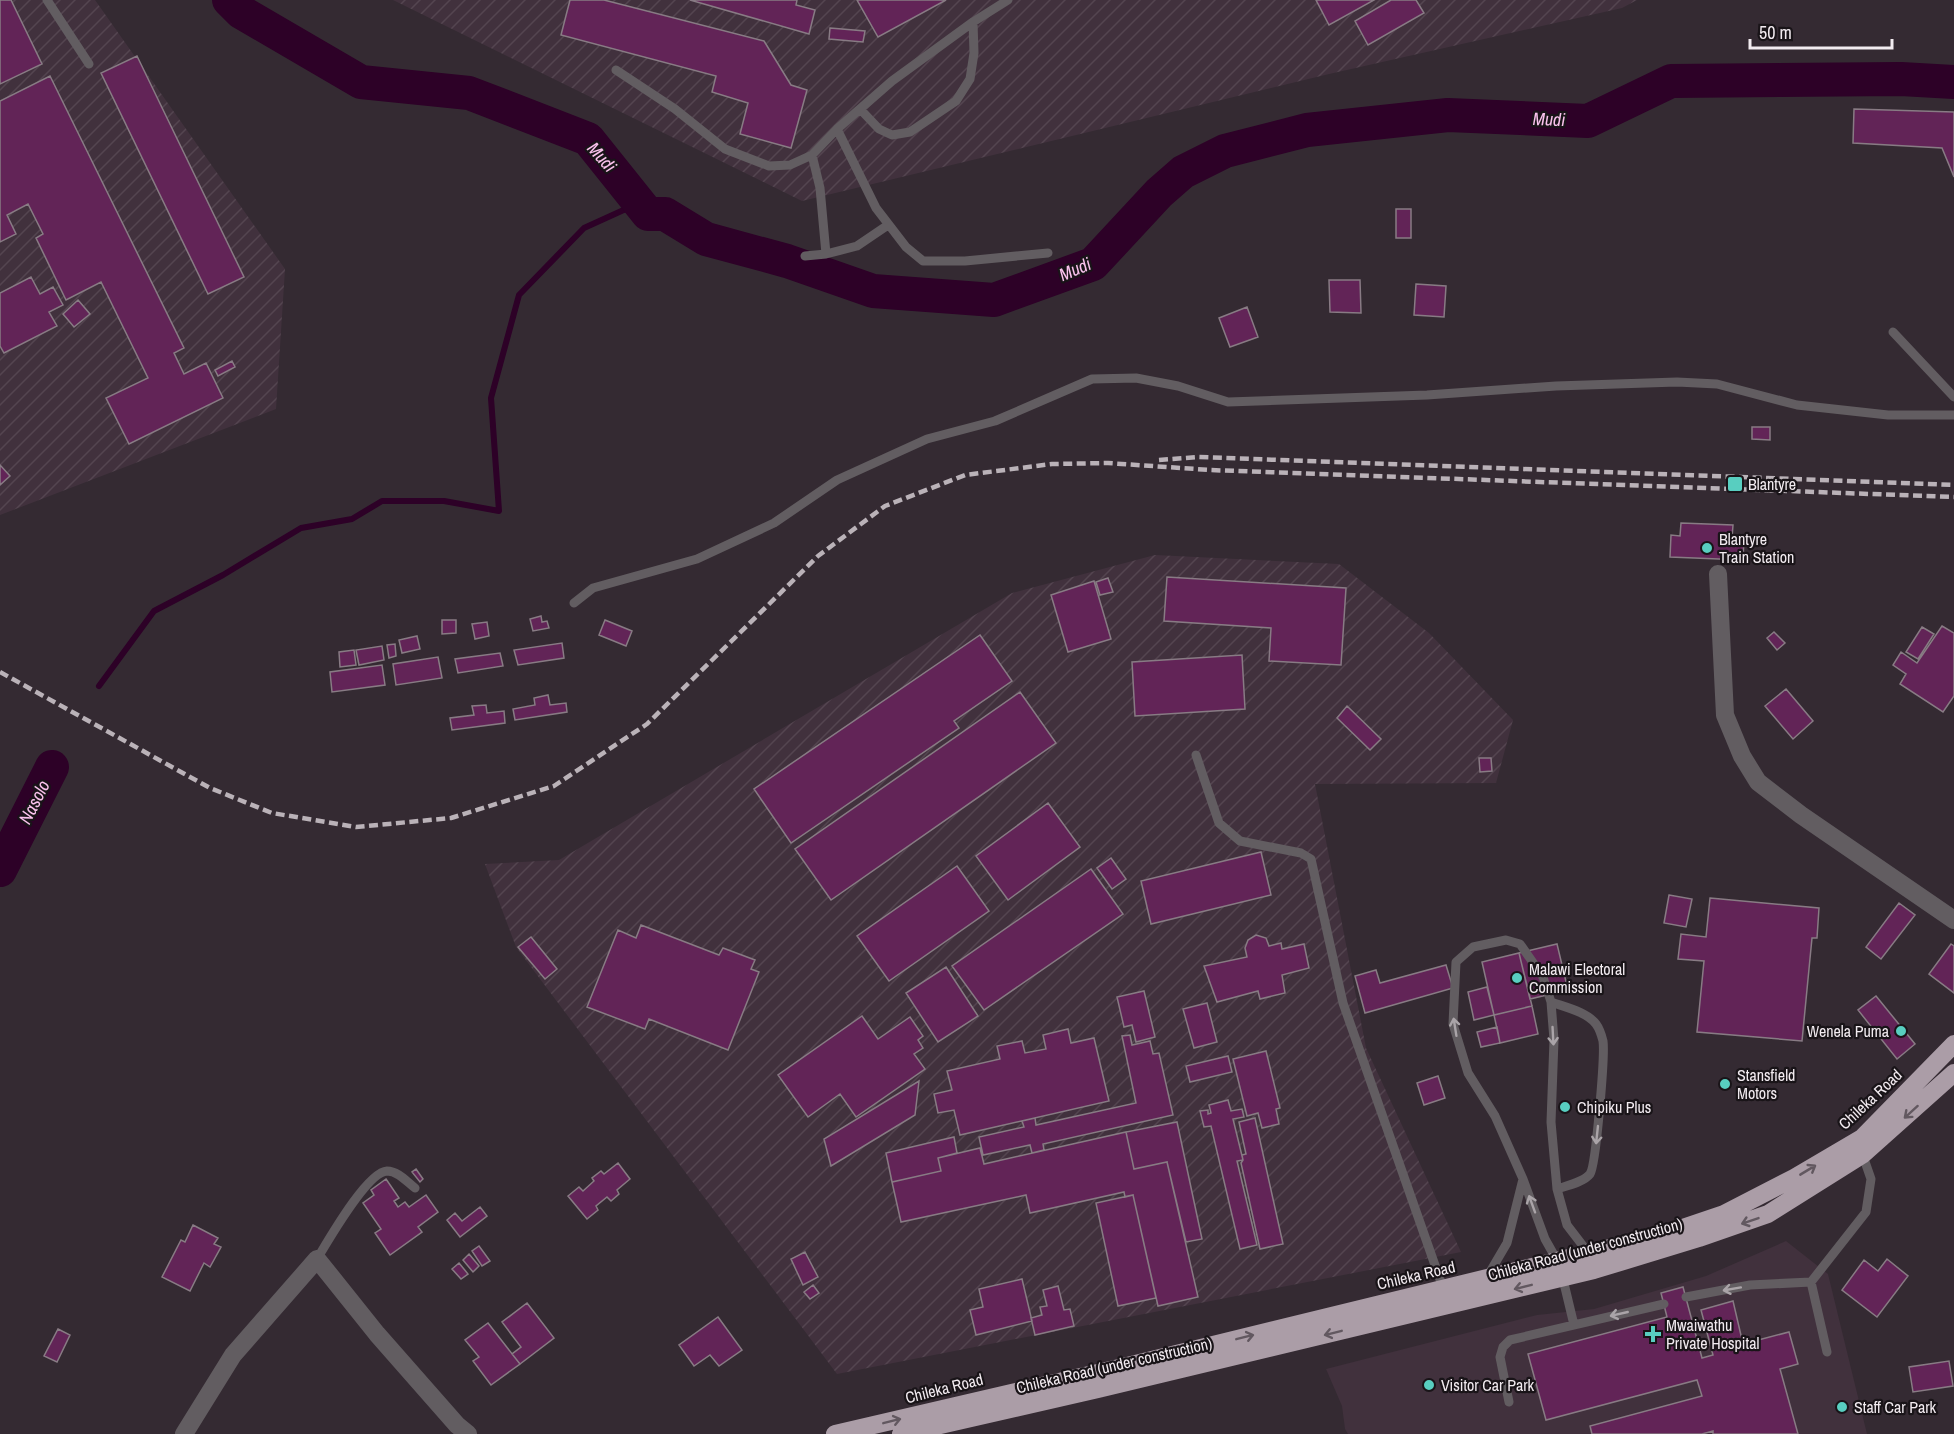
<svg xmlns="http://www.w3.org/2000/svg" width="1954" height="1434" font-family="'Archivo Narrow',sans-serif">
<style>
.built{fill:#41313d}
.industrial{fill:url(#industrial-furrows)}
.lines{fill:none;stroke-linecap:round;stroke-linejoin:round}
.stream{stroke:#2d0127;stroke-width:6}
.river{stroke:#2d0127;stroke-width:34}
.building{fill:#622457;stroke:#887b84;stroke-width:1.5}
.lane{stroke:#625d61;stroke-width:9}
.street{stroke:#625d61;stroke-width:18}
.highway{stroke:#ab9da7;stroke-width:18}
.rail{stroke:#bab2b8;stroke-width:4.5;stroke-dasharray:9 4.5;stroke-linecap:butt}
.oneway{stroke:#aaa4a8}
.oneway2{stroke:#625860}
.poi-dot{fill:#58cec0;stroke:#191418;stroke-width:2}
.labels{text-anchor:middle;dominant-baseline:central;stroke-width:4.5;stroke-linejoin:round;paint-order:stroke}
.poi-label{font-size:16px;fill:#f2ebf0;stroke:#191418;text-anchor:start}
.street-label{font-size:16px;fill:#f2ebf0;stroke:#191418}
.water-label{font-size:18px;font-style:italic;fill:#fac2ed;stroke:#191418}
</style>
<defs>
<pattern id="industrial-furrows" width="10" height="10" patternUnits="userSpaceOnUse" patternTransform="scale(1.5)"><rect width="10" height="10" fill="#41313d"/><path d="M-1 1l2-2M0 10L10 0M9 11l2-2" fill="none" stroke="#544550"/></pattern>
</defs>
<rect width="100%" height="100%" fill="#342a32"/>
<!-- built -->
<path class="built" d="M 1786,1241 L 1828,1274 L 1867,1434 L 1348,1434 L 1345,1429 L 1342,1406 L 1326,1369 L 1537,1315 L 1594,1309 L 1706,1276 Z"/>
<!-- industrial -->
<path class="industrial" d="M 0,0 L 95,0 L 285,269 L 276,409 L 0,515 Z
M 393,0 L 1637,0 L 1622,8 L 1329,74 L 802,201 Z
M 1155,555 L 1339,564 L 1429,633 L 1513,720 L 1496,783 L 1315,784 L 1366,1048 L 1461,1252 L 837,1374 L 516,947 L 485,864 L 559,860 L 1012,593 Z"/>
<g class="lines">
<!-- stream -->
<path class="stream" d="M 99,686 L 154,611 L 223,575 L 301,528 L 352,519 L 382,501 L 444,501 L 499,511 L 491,398 L 519,295 L 584,228 L 628,208 L 682,224 L 732,255 L 802,276 L 918,301 L 1012,300 L 1081,279 L 1117,234 L 1151,187 L 1181,167 L 1223,145 L 1290,133 L 1306,123 L 1448,115"/>
<!-- river -->
<path class="river" d="M 229,0 L 241,12 L 361,82 L 469,93 L 588,139 L 648,214 L 665,214 L 706,239 L 787,261 L 873,291 L 994,300 L 1093,264 L 1159,193 L 1183,172 L 1225,151 L 1307,130 L 1448,115 L 1588,121 L 1671,81 L 1901,79 L 1954,82
M 0,870 L 52,767"/>
</g>
<!-- building -->
<path class="building" d="M 0,0 L 11,0 L 42,64 L 0,84 Z
M 570,0 L 604,0 L 764,41 L 791,85 L 807,90 L 791,148 L 740,134 L 748,103 L 712,92 L 716,76 L 561,35 Z
M 690,0 L 797,0 L 796,5 L 815,10 L 809,34 Z
M 857,0 L 946,0 L 878,37 Z
M 1316,0 L 1374,0 L 1329,25 Z
M 1391,0 L 1416,0 L 1424,13 L 1368,45 L 1355,21 Z
M 830,28 L 865,31 L 863,42 L 829,39 Z
M 137,56 L 244,277 L 208,294 L 101,73 Z
M 50,76 L 184,348 L 174,353 L 184,374 L 206,363 L 223,398 L 129,444 L 106,398 L 148,378 L 101,282 L 66,300 L 36,238 L 43,234 L 28,204 L 7,215 L 16,234 L 0,242 L 0,101 Z
M 1854,109 L 1954,112 L 1954,177 L 1942,148 L 1853,143 Z
M 1396,209 L 1411,209 L 1411,238 L 1396,238 Z
M 31,277 L 40,294 L 53,287 L 63,305 L 49,312 L 57,326 L 4,353 L 0,346 L 0,293 Z
M 1329,280 L 1360,280 L 1361,313 L 1330,312 Z
M 1416,284 L 1446,286 L 1444,317 L 1414,315 Z
M 78,300 L 90,314 L 74,327 L 63,314 Z
M 1247,307 L 1258,337 L 1230,347 L 1219,318 Z
M 232,361 L 235,367 L 218,376 L 215,370 Z
M 1752,427 L 1770,427 L 1770,440 L 1752,439 Z
M 0,465 L 10,476 L 0,485 Z
M 1681,523 L 1733,525 L 1732,538 L 1744,538 L 1743,560 L 1670,557 L 1671,535 L 1680,536 Z
M 1167,577 L 1346,588 L 1341,665 L 1269,661 L 1271,628 L 1164,621 Z
M 1108,578 L 1113,592 L 1100,595 L 1096,582 Z
M 1094,581 L 1111,639 L 1068,652 L 1051,595 Z
M 541,616 L 542,622 L 547,621 L 549,628 L 533,631 L 530,619 Z
M 442,620 L 456,620 L 456,633 L 442,634 Z
M 605,620 L 632,631 L 626,646 L 599,635 Z
M 487,622 L 489,636 L 475,639 L 472,624 Z
M 1942,626 L 1954,633 L 1954,696 L 1943,712 L 1900,684 L 1906,674 L 1893,665 L 1901,652 L 1917,663 Z
M 1922,627 L 1934,634 L 1918,659 L 1906,652 Z
M 1774,632 L 1785,643 L 1777,650 L 1767,638 Z
M 980,635 L 1012,681 L 954,721 L 959,728 L 791,843 L 754,789 Z
M 417,636 L 420,649 L 402,653 L 399,640 Z
M 562,643 L 564,658 L 518,665 L 514,650 Z
M 395,644 L 396,656 L 389,658 L 387,645 Z
M 382,646 L 384,660 L 359,665 L 356,650 Z
M 354,650 L 356,665 L 340,667 L 339,652 Z
M 500,653 L 503,666 L 458,673 L 455,659 Z
M 1242,655 L 1245,709 L 1135,716 L 1132,662 Z
M 438,657 L 442,678 L 396,685 L 393,664 Z
M 382,665 L 385,685 L 332,692 L 330,672 Z
M 1786,689 L 1813,721 L 1793,739 L 1765,706 Z
M 1020,692 L 1056,743 L 831,900 L 795,849 Z
M 548,695 L 550,705 L 566,703 L 567,712 L 515,720 L 513,709 L 535,705 L 534,698 Z
M 486,705 L 487,713 L 504,711 L 505,723 L 452,730 L 450,718 L 474,715 L 472,706 Z
M 1347,706 L 1381,739 L 1370,750 L 1337,718 Z
M 1479,758 L 1491,758 L 1492,771 L 1480,772 Z
M 1048,803 L 1080,847 L 1008,900 L 976,856 Z
M 1261,852 L 1271,895 L 1151,924 L 1141,881 Z
M 1111,858 L 1126,879 L 1112,889 L 1097,868 Z
M 957,866 L 989,911 L 889,981 L 857,936 Z
M 1091,869 L 1123,914 L 984,1010 L 952,966 Z
M 1669,895 L 1692,899 L 1686,927 L 1664,923 Z
M 1710,898 L 1819,908 L 1817,938 L 1812,938 L 1802,1041 L 1697,1032 L 1704,961 L 1678,959 L 1681,934 L 1706,937 Z
M 1899,903 L 1915,915 L 1881,959 L 1866,947 Z
M 641,925 L 719,955 L 723,948 L 755,960 L 751,969 L 759,972 L 728,1050 L 649,1019 L 645,1029 L 587,1007 L 618,930 L 636,938 Z
M 1256,935 L 1266,938 L 1269,946 L 1281,943 L 1282,949 L 1304,944 L 1309,968 L 1282,975 L 1285,993 L 1260,999 L 1258,991 L 1217,1002 L 1204,966 L 1247,957 L 1245,948 L 1248,940 Z
M 531,937 L 557,969 L 545,979 L 518,947 Z
M 1557,944 L 1568,990 L 1530,999 L 1519,953 Z
M 1951,944 L 1954,946 L 1954,993 L 1929,974 Z
M 1519,953 L 1532,1006 L 1494,1015 L 1482,962 Z
M 1446,965 L 1453,988 L 1365,1013 L 1355,976 L 1376,970 L 1380,983 Z
M 946,967 L 978,1016 L 938,1042 L 906,993 Z
M 1487,987 L 1494,1015 L 1474,1020 L 1468,992 Z
M 1144,991 L 1155,1037 L 1136,1042 L 1132,1025 L 1124,1027 L 1117,997 Z
M 1876,996 L 1915,1044 L 1897,1059 L 1858,1010 Z
M 1207,1003 L 1217,1042 L 1194,1048 L 1183,1009 Z
M 1532,1006 L 1538,1034 L 1500,1043 L 1494,1015 Z
M 862,1016 L 878,1039 L 910,1017 L 923,1036 L 918,1040 L 923,1048 L 914,1054 L 925,1069 L 856,1117 L 840,1094 L 808,1117 L 778,1075 Z
M 1497,1027 L 1500,1043 L 1481,1047 L 1477,1032 Z
M 1068,1029 L 1071,1043 L 1094,1038 L 1109,1101 L 960,1135 L 954,1110 L 938,1113 L 934,1094 L 952,1090 L 947,1071 L 1000,1059 L 997,1046 L 1022,1041 L 1025,1053 L 1046,1049 L 1043,1035 Z
M 1130,1035 L 1132,1045 L 1150,1041 L 1153,1054 L 1159,1053 L 1173,1115 L 1043,1144 L 1044,1150 L 1032,1153 L 1030,1145 L 983,1155 L 979,1137 L 1024,1127 L 1022,1121 L 1035,1118 L 1036,1125 L 1136,1103 L 1122,1036 Z
M 1266,1051 L 1280,1108 L 1276,1109 L 1279,1124 L 1262,1128 L 1258,1113 L 1247,1116 L 1233,1059 Z
M 1228,1056 L 1232,1072 L 1190,1082 L 1186,1066 Z
M 1438,1076 L 1445,1098 L 1424,1105 L 1417,1083 Z
M 919,1081 L 915,1115 L 831,1166 L 824,1139 Z
M 1228,1100 L 1231,1111 L 1242,1109 L 1244,1117 L 1233,1119 L 1243,1160 L 1237,1161 L 1257,1245 L 1240,1249 L 1211,1126 L 1204,1127 L 1200,1111 L 1208,1110 L 1208,1114 L 1211,1113 L 1209,1105 Z
M 1255,1118 L 1283,1244 L 1260,1249 L 1241,1163 L 1243,1160 L 1242,1155 L 1246,1154 L 1239,1122 Z
M 1177,1122 L 1202,1239 L 1186,1242 L 1167,1162 L 1134,1169 L 1126,1132 Z
M 1126,1132 L 1134,1169 L 1167,1162 L 1198,1297 L 1158,1306 L 1133,1195 L 1125,1197 L 1124,1192 L 1030,1213 L 1026,1195 L 901,1222 L 892,1182 L 941,1171 L 938,1158 L 980,1148 L 984,1164 Z
M 954,1137 L 957,1153 L 938,1158 L 941,1171 L 892,1182 L 886,1153 Z
M 618,1163 L 630,1179 L 617,1190 L 619,1194 L 611,1201 L 607,1197 L 596,1206 L 598,1210 L 587,1219 L 568,1196 L 579,1187 L 583,1191 L 594,1181 L 592,1178 L 601,1171 L 604,1174 Z
M 416,1169 L 423,1179 L 420,1182 L 412,1172 Z
M 386,1179 L 399,1198 L 394,1201 L 398,1207 L 405,1202 L 409,1207 L 426,1195 L 438,1212 L 418,1227 L 422,1232 L 390,1255 L 375,1233 L 381,1229 L 363,1203 L 374,1195 L 371,1190 Z
M 1133,1195 L 1156,1298 L 1118,1306 L 1096,1203 Z
M 480,1207 L 487,1216 L 460,1237 L 447,1220 L 455,1213 L 462,1221 Z
M 193,1225 L 218,1238 L 214,1244 L 221,1247 L 210,1267 L 204,1263 L 190,1291 L 162,1277 L 181,1240 L 185,1242 Z
M 479,1246 L 490,1261 L 482,1266 L 472,1251 Z
M 805,1252 L 818,1277 L 803,1285 L 791,1259 Z
M 469,1254 L 479,1266 L 473,1272 L 463,1260 Z
M 1887,1259 L 1908,1276 L 1877,1317 L 1842,1290 L 1864,1260 L 1878,1271 Z
M 459,1263 L 468,1274 L 461,1279 L 452,1269 Z
M 1022,1279 L 1032,1321 L 976,1335 L 970,1310 L 983,1307 L 979,1289 Z
M 813,1285 L 819,1293 L 810,1299 L 804,1292 Z
M 1058,1286 L 1064,1310 L 1070,1309 L 1074,1326 L 1035,1335 L 1031,1318 L 1042,1315 L 1040,1307 L 1047,1306 L 1043,1290 Z
M 1683,1287 L 1702,1358 L 1713,1355 L 1701,1310 L 1733,1301 L 1743,1344 L 1789,1332 L 1798,1364 L 1780,1369 L 1798,1434 L 1713,1434 L 1713,1431 L 1702,1434 L 1592,1434 L 1590,1426 L 1702,1396 L 1697,1380 L 1546,1420 L 1528,1354 L 1667,1317 L 1661,1293 Z
M 527,1303 L 554,1338 L 520,1364 L 512,1354 L 521,1347 L 502,1322 Z
M 718,1317 L 742,1350 L 719,1366 L 710,1355 L 694,1366 L 679,1345 Z
M 488,1323 L 520,1364 L 491,1385 L 473,1361 L 479,1357 L 465,1340 Z
M 58,1329 L 70,1335 L 57,1362 L 44,1356 Z
M 1949,1361 L 1953,1386 L 1913,1392 L 1909,1367 Z"/>
<g class="lines">
<!-- lane -->
<path class="lane" d="M 47,0 L 89,64
M 616,70 L 675,109 L 725,149 L 769,166 L 790,165 L 812,155 L 837,129 L 892,81 L 973,22 L 1008,0
M 860,109 L 879,129 L 892,135 L 910,132 L 956,101 L 970,79 L 974,53 L 973,22
M 837,129 L 876,208 L 906,247 L 923,261 L 965,261 L 1048,253
M 812,155 L 820,188 L 826,254
M 805,256 L 826,254 L 857,246 L 888,225
M 1893,332 L 1954,397
M 574,603 L 593,588 L 697,559 L 774,523 L 837,480 L 927,439 L 995,421 L 1092,379 L 1136,378 L 1178,386 L 1228,402 L 1427,395 L 1556,386 L 1677,382 L 1717,384 L 1797,405 L 1888,415 L 1954,415
M 1196,755 L 1219,823 L 1240,841 L 1301,853 L 1311,859 L 1343,1003 L 1443,1288
M 1551,1002 C 1565,1007 1587,1012 1596,1024 C 1599,1028 1602,1037 1603,1041 C 1605,1055 1596,1166 1590,1174 C 1584,1182 1566,1186 1557,1189
M 317,1259 C 328,1241 367,1172 387,1171 C 398,1171 407,1182 415,1188
M 1558,1262 L 1545,1239 L 1523,1179 L 1495,1116 L 1468,1073 L 1453,1024 L 1456,962 L 1473,947 L 1506,940 L 1520,944 L 1543,977 L 1551,1002 L 1554,1040 L 1551,1122 L 1557,1189 L 1567,1225 L 1590,1255
M 1562,1275 L 1574,1325
M 1487,1277 L 1507,1243 L 1523,1179
M 1811,1282 L 1827,1352
M 1686,1297 L 1750,1285 L 1811,1282 L 1866,1212 L 1871,1179 L 1862,1153
M 1509,1402 L 1500,1357 L 1503,1347 L 1510,1340 L 1664,1304"/>
<!-- street -->
<path class="street" d="M 1718,574 L 1725,715 L 1742,756 L 1758,782 L 1801,815 L 1954,920
M 184,1434 L 233,1355 L 317,1259 L 377,1334 L 457,1425 L 468,1434"/>
<!-- highway -->
<path class="highway" d="M 835,1434 L 1115,1369 L 1659,1236 L 1724,1214 L 1794,1178 L 1862,1138 L 1954,1044
M 901,1434 L 1098,1389 L 1594,1270 L 1699,1238 L 1768,1214 L 1862,1155 L 1954,1073"/>
<!-- rail -->
<path class="rail" d="M 1159,460 L 1199,457 L 1954,485
M 0,672 L 210,788 L 272,813 L 356,827 L 451,818 L 554,786 L 647,724 L 818,556 L 885,506 L 965,475 L 1052,464 L 1108,463 L 1210,470 L 1954,497"/>
</g>
<!-- one-way arrows -->
<defs><path id="oneway-shaft" d="M-6 0H5M1.5-3L5.5 0L1.5 3" fill="none" stroke-width="1.6" stroke-linecap="round" stroke-linejoin="round" transform="scale(1.5)"/></defs>
<g class="oneway">
<use href="#oneway-shaft" transform="translate(1455 1027) rotate(-99)"/>
<use href="#oneway-shaft" transform="translate(1553 1036) rotate(87)"/>
<use href="#oneway-shaft" transform="translate(1597 1135) rotate(96)"/>
<use href="#oneway-shaft" transform="translate(1532 1204) rotate(-110)"/>
<use href="#oneway-shaft" transform="translate(1732 1289) rotate(170)"/>
<use href="#oneway-shaft" transform="translate(1619 1314) rotate(167)"/>
</g>
<g class="oneway2">
<use href="#oneway-shaft" transform="translate(1911 1112) rotate(138)"/>
<use href="#oneway-shaft" transform="translate(1808 1170) rotate(-31)"/>
<use href="#oneway-shaft" transform="translate(1750 1221) rotate(161)"/>
<use href="#oneway-shaft" transform="translate(1523 1287) rotate(166)"/>
<use href="#oneway-shaft" transform="translate(1333 1333) rotate(166)"/>
<use href="#oneway-shaft" transform="translate(1245 1337) rotate(-14)"/>
<use href="#oneway-shaft" transform="translate(892 1421) rotate(-14)"/>
</g>
<!-- markers -->
<g class="poi-dot">
<rect x="1727" y="476" width="16" height="16" rx="3"/>
<circle cx="1707" cy="548" r="6"/>
<circle cx="1517" cy="978" r="6"/>
<circle cx="1901" cy="1031" r="6"/>
<circle cx="1725" cy="1084" r="6"/>
<circle cx="1565" cy="1107" r="6"/>
<path d="M1650 1325h6v6h6v6h-6v6h-6v-6h-6v-6h6z"/>
<circle cx="1429" cy="1385" r="6"/>
<circle cx="1842" cy="1407" r="6"/>
</g>
<g class="labels">
<!-- poi labels -->
<g class="poi-label">
<text x="1748" y="484">Blantyre</text>
<text x="1719" y="539">Blantyre<tspan x="1719" dy="18">Train Station</tspan></text>
<text x="1529" y="969">Malawi Electoral<tspan x="1529" dy="18">Commission</tspan></text>
<text x="1889" y="1031" text-anchor="end">Wenela Puma</text>
<text x="1737" y="1075">Stansfield<tspan x="1737" dy="18">Motors</tspan></text>
<text x="1577" y="1107">Chipiku Plus</text>
<text x="1666" y="1325">Mwaiwathu<tspan x="1666" dy="18">Private Hospital</tspan></text>
<text x="1441" y="1385">Visitor Car Park</text>
<text x="1854" y="1407">Staff Car Park</text>
</g>
<!-- street labels -->
<g class="street-label">
<text transform="translate(1870 1099) rotate(-43)">Chileka Road</text>
<text transform="translate(1585 1249) rotate(-15)">Chileka Road (under construction)</text>
<text transform="translate(1416 1275) rotate(-13)">Chileka Road</text>
<text transform="translate(1114 1365) rotate(-13)">Chileka Road (under construction)</text>
<text transform="translate(944 1388) rotate(-14)">Chileka Road</text>
</g>
<!-- water labels -->
<g class="water-label">
<text transform="translate(1549 119) rotate(2)">Mudi</text>
<text transform="translate(602 157) rotate(49)">Mudi</text>
<text transform="translate(1075 269) rotate(-23)">Mudi</text>
<text transform="translate(34 802) rotate(-63)">Nasolo</text>
</g>
</g>
<!-- scale -->
<path d="M1750 39v9h142v-9" fill="none" stroke="#f2ebf0" stroke-width="3"/>
<text x="1759" y="39" font-size="18" fill="#f2ebf0" stroke="#191418" stroke-width="4.5" paint-order="stroke">50 m</text>
</svg>
